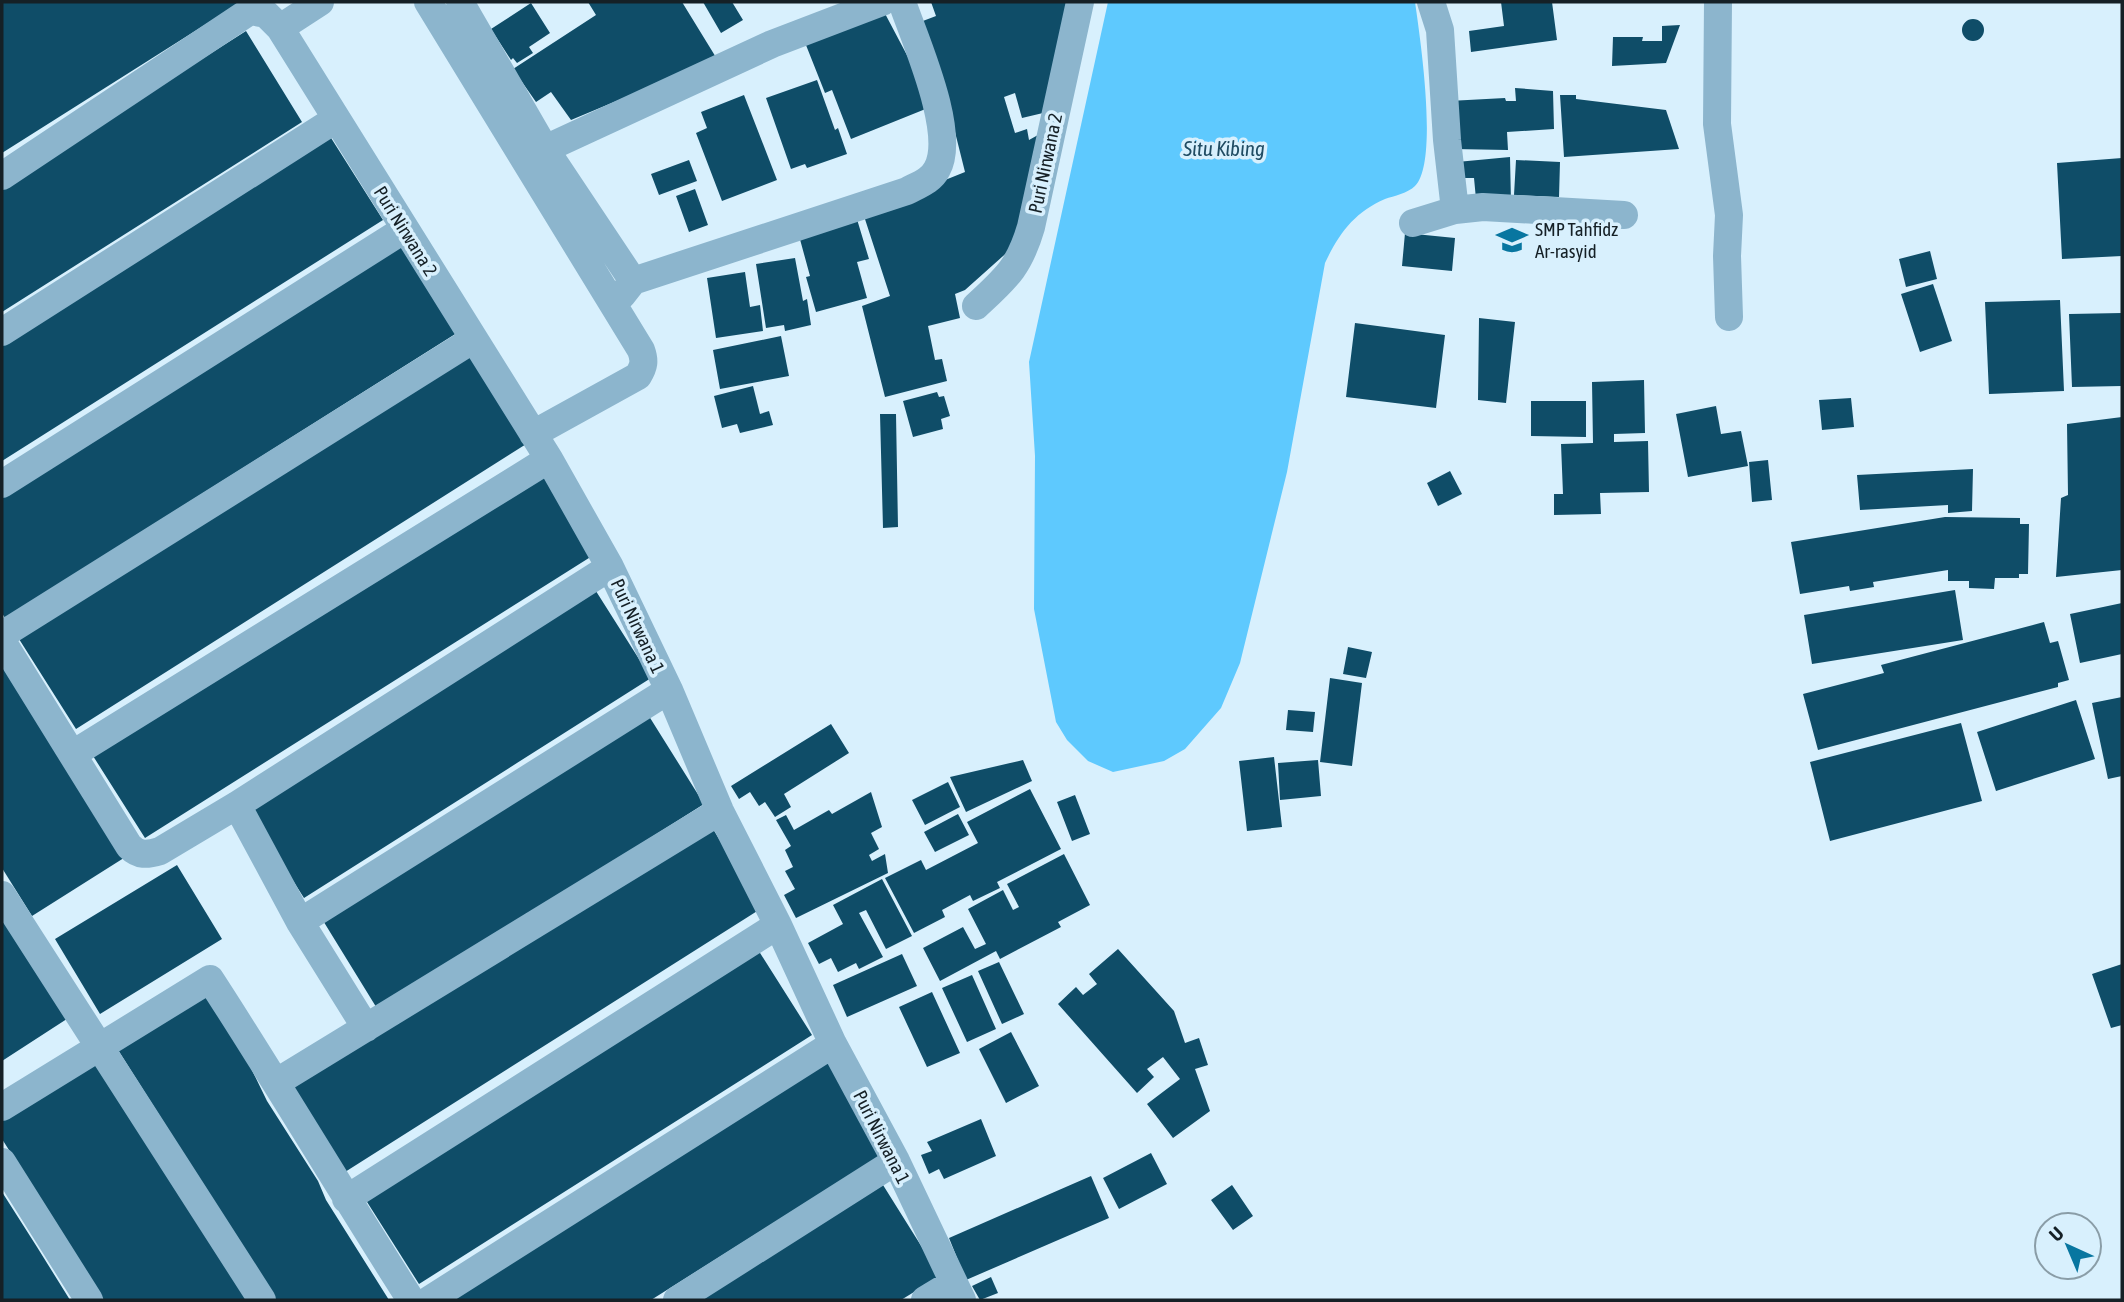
<svg xmlns="http://www.w3.org/2000/svg" width="2124" height="1302" font-family="'Asap Condensed',sans-serif">
<style>
.water{fill:#5ec9fe}
.building{fill:#0f4d68}
.lines{fill:none;stroke-linecap:round;stroke-linejoin:round}
.street{stroke:#8cb5cd;stroke-width:28}
.labels{text-anchor:middle;dominant-baseline:central;stroke-width:7;stroke-linejoin:round;paint-order:stroke}
.street-label{font-size:19px;fill:#152026;stroke:#d8f0fd}
.poi-label{font-size:19px;fill:#152026;stroke:#d8f0fd;text-anchor:start}
.water-label{font-size:21px;font-style:italic;fill:#204c63;stroke:#d8f0fd}
</style>
<rect width="100%" height="100%" fill="#d8f0fd"/>
<!-- water -->
<path class="water" d="M 1108,2 L 1415,2 C 1420,37 1439,162 1415,186 C 1408,193 1394,196 1385,199 C 1355,212 1339,233 1325,263 L 1287,472 L 1240,663 L 1221,708 L 1185,749 L 1164,761 L 1113,772 L 1088,761 L 1067,740 L 1056,722 L 1034,609 L 1035,456 L 1029,362 Z"/>
<!-- building -->
<path class="building" d="M 2,2 L 241,2 L 2,153 Z
M 588,2 L 682,2 L 717,59 L 571,120 L 551,92 L 536,102 L 513,69 L 596,15 Z
M 703,2 L 732,2 L 743,20 L 721,33 Z
M 931,2 L 1068,2 L 1043,113 L 1022,118 L 1015,93 L 1004,97 L 1015,133 L 1027,129 L 1029,140 L 1038,135 L 1023,220 L 1012,248 L 965,290 L 955,294 L 960,318 L 928,326 L 935,360 L 942,359 L 947,381 L 885,397 L 862,306 L 890,296 L 863,213 L 965,172 L 942,80 L 915,24 L 936,16 Z
M 1501,2 L 1552,2 L 1557,40 L 1471,52 L 1469,31 L 1504,26 Z
M 531,3 L 550,33 L 529,47 L 533,53 L 517,63 L 513,58 L 511,60 L 491,29 Z
M 881,6 L 909,59 L 928,108 L 851,139 L 832,90 L 825,93 L 802,35 Z
M1962 30a11 11 0 1 1 22 0a11 11 0 1 1-22 0Z
M 1680,25 L 1666,63 L 1612,66 L 1613,37 L 1643,37 L 1642,41 L 1662,41 L 1662,26 Z
M 246,31 L 302,122 L 2,312 L 2,186 Z
M 817,80 L 835,130 L 838,128 L 847,154 L 807,168 L 805,164 L 791,169 L 766,98 Z
M 1515,88 L 1553,91 L 1554,129 L 1507,132 L 1508,150 L 1454,149 L 1449,101 L 1505,98 L 1506,101 L 1516,101 Z
M 744,95 L 777,180 L 722,201 L 696,133 L 707,128 L 701,112 Z
M 1560,95 L 1576,95 L 1576,99 L 1666,110 L 1679,149 L 1564,157 Z
M 326,130 L 383,220 L 2,461 L 2,335 Z
M 1510,157 L 1511,202 L 1476,199 L 1474,178 L 1458,178 L 1457,162 Z
M 2122,158 L 2122,256 L 2062,259 L 2057,163 Z
M 689,160 L 697,181 L 659,195 L 651,174 Z
M 1516,160 L 1560,162 L 1559,197 L 1514,195 Z
M 695,189 L 708,225 L 689,232 L 676,196 Z
M 856,216 L 869,259 L 857,262 L 867,298 L 816,312 L 806,277 L 810,276 L 798,232 Z
M 1405,233 L 1455,238 L 1452,271 L 1402,266 Z
M 403,241 L 460,331 L 5,618 L 2,613 L 2,495 Z
M 1930,251 L 1937,279 L 1906,287 L 1899,259 Z
M 795,258 L 803,301 L 807,299 L 811,325 L 785,331 L 784,325 L 766,328 L 756,264 Z
M 745,272 L 750,307 L 760,305 L 763,331 L 716,338 L 707,278 Z
M 1933,284 L 1952,341 L 1920,352 L 1901,294 Z
M 2060,300 L 2064,391 L 1989,394 L 1985,302 Z
M 2122,313 L 2122,386 L 2072,387 L 2069,314 Z
M 1479,318 L 1515,322 L 1506,403 L 1478,400 Z
M 1355,323 L 1445,335 L 1436,408 L 1346,397 Z
M 781,336 L 789,376 L 720,389 L 713,350 Z
M 474,351 L 531,441 L 76,729 L 19,639 Z
M 1644,380 L 1645,433 L 1614,434 L 1614,442 L 1648,441 L 1649,492 L 1600,493 L 1601,514 L 1554,515 L 1554,494 L 1563,494 L 1561,444 L 1593,443 L 1592,382 Z
M 753,386 L 760,414 L 769,411 L 773,425 L 740,433 L 737,424 L 722,428 L 714,396 Z
M 937,392 L 939,397 L 944,396 L 950,416 L 941,419 L 943,429 L 913,437 L 903,401 Z
M 1851,398 L 1854,427 L 1822,430 L 1819,400 Z
M 1531,401 L 1586,401 L 1586,437 L 1531,436 Z
M 1716,406 L 1721,434 L 1741,431 L 1748,466 L 1688,477 L 1676,414 Z
M 880,414 L 896,414 L 898,527 L 883,528 Z
M 2122,417 L 2122,570 L 2056,577 L 2061,498 L 2068,495 L 2067,424 Z
M 1768,460 L 1772,500 L 1752,502 L 1749,462 Z
M 547,465 L 600,551 L 145,838 L 88,748 Z
M 1973,469 L 1972,511 L 1948,513 L 1948,505 L 1860,510 L 1857,475 Z
M 1450,471 L 1462,494 L 1438,506 L 1427,483 Z
M 1945,517 L 2020,518 L 2020,524 L 2029,524 L 2028,574 L 2019,574 L 2019,578 L 1995,578 L 1994,589 L 1969,588 L 1969,581 L 1948,581 L 1948,570 L 1873,582 L 1874,587 L 1850,591 L 1849,586 L 1800,594 L 1791,542 Z
M 594,588 L 651,678 L 304,898 L 247,808 Z
M 1955,590 L 1963,640 L 1812,664 L 1804,615 Z
M 2122,603 L 2122,654 L 2080,663 L 2070,614 Z
M 2044,622 L 2050,643 L 2058,641 L 2069,680 L 2058,683 L 2058,687 L 1818,750 L 1803,694 L 1884,673 L 1881,665 Z
M 1348,647 L 1372,652 L 1366,678 L 1343,674 Z
M 2,659 L 127,856 L 32,916 L 2,868 Z
M 1330,678 L 1362,683 L 1352,766 L 1320,762 Z
M 2122,697 L 2122,776 L 2108,779 L 2092,703 Z
M 2076,700 L 2095,759 L 1996,791 L 1977,732 Z
M 1288,710 L 1315,712 L 1313,732 L 1286,730 Z
M 647,713 L 704,804 L 378,1010 L 322,919 Z
M 1961,723 L 1982,801 L 1830,841 L 1810,762 Z
M 831,724 L 849,753 L 784,794 L 791,807 L 775,817 L 765,802 L 759,806 L 750,792 L 739,799 L 731,786 Z
M 1274,757 L 1282,827 L 1247,831 L 1239,761 Z
M 1023,760 L 1032,781 L 966,812 L 950,777 Z
M 1318,760 L 1321,796 L 1280,800 L 1278,763 Z
M 948,782 L 960,807 L 925,825 L 912,800 Z
M 1030,789 L 1061,849 L 997,882 L 1000,888 L 973,901 L 970,895 L 942,910 L 945,917 L 914,933 L 885,878 L 921,860 L 926,870 L 978,843 L 967,822 Z
M 871,792 L 882,827 L 871,833 L 879,849 L 869,855 L 872,861 L 885,854 L 888,873 L 796,918 L 784,895 L 795,889 L 785,871 L 793,867 L 785,850 L 791,846 L 776,820 L 786,815 L 794,830 L 829,810 L 832,814 Z
M 1075,795 L 1090,834 L 1072,841 L 1057,802 Z
M 958,814 L 969,835 L 935,852 L 924,832 Z
M 708,821 L 762,908 L 345,1172 L 288,1081 Z
M 1064,854 L 1090,905 L 1058,922 L 1061,927 L 1000,959 L 996,951 L 940,981 L 923,948 L 963,927 L 975,949 L 986,944 L 968,909 L 1003,890 L 1013,910 L 1019,907 L 1007,884 Z
M 177,865 L 222,939 L 100,1014 L 55,939 Z
M 882,879 L 912,936 L 886,949 L 866,910 L 859,913 L 883,957 L 859,969 L 856,963 L 838,972 L 831,958 L 819,964 L 808,943 L 843,924 L 833,905 Z
M 2,903 L 73,1015 L 2,1061 Z
M 755,945 L 812,1035 L 419,1284 L 362,1194 Z
M 1118,949 L 1174,1011 L 1185,1043 L 1199,1038 L 1208,1065 L 1195,1069 L 1210,1111 L 1173,1138 L 1147,1104 L 1180,1079 L 1163,1057 L 1147,1069 L 1154,1077 L 1137,1093 L 1058,1004 L 1076,987 L 1083,995 L 1097,984 L 1089,974 Z
M 902,954 L 917,986 L 847,1017 L 833,985 Z
M 999,962 L 1024,1014 L 1002,1024 L 978,971 Z
M 2122,964 L 2122,1025 L 2111,1028 L 2092,974 Z
M 972,975 L 996,1029 L 967,1042 L 942,988 Z
M 201,987 L 247,1060 L 267,1101 L 318,1181 L 326,1200 L 389,1300 L 276,1300 L 113,1042 Z
M 932,992 L 960,1053 L 927,1067 L 899,1007 Z
M 1011,1032 L 1039,1086 L 1006,1103 L 979,1049 Z
M 97,1050 L 258,1300 L 104,1300 L 2,1139 L 2,1111 Z
M 828,1062 L 885,1153 L 651,1300 L 451,1300 Z
M 981,1119 L 996,1156 L 944,1179 L 939,1169 L 929,1174 L 921,1155 L 932,1151 L 927,1142 Z
M 1151,1153 L 1167,1184 L 1119,1209 L 1103,1178 Z
M 1091,1176 L 1109,1218 L 966,1280 L 949,1238 Z
M 883,1185 L 940,1276 L 901,1300 L 701,1300 Z
M 1232,1185 L 1253,1216 L 1233,1230 L 1211,1200 Z
M 2,1192 L 37,1247 L 70,1300 L 2,1300 Z
M 991,1277 L 998,1293 L 980,1300 L 972,1286 Z"/>
<g class="lines">
<!-- street -->
<path class="street" d="M 428,2 L 641,350 C 645,361 644,366 638,376 L 533,434
M 460,2 L 545,149 L 633,281 L 622,295
M 1718,2 L 1717,124 L 1729,215 L 1727,256 L 1729,317
M 280,28 L 320,2
M 545,149 L 772,44 L 882,2
M 2,176 L 250,11 L 266,14 L 280,28 L 549,459 L 610,567 L 669,690 L 720,811 L 778,925 L 833,1044 L 896,1161 L 962,1300
M 1455,210 L 1483,207 L 1624,215
M 1413,223 L 1455,210 L 1447,140 L 1440,30 L 1431,2
M 633,281 L 907,191 C 918,185 931,181 937,169 C 957,133 915,40 902,2
M 976,306 C 1006,278 1019,268 1031,227 L 1080,2
M 2,332 L 336,119
M 2,484 L 405,229
M 2,635 L 474,339
M 2,641 L 129,846 C 139,856 147,855 160,851 L 237,805 L 610,567
M 73,754 L 549,459
M 237,805 L 300,922 L 366,1028
M 2,895 L 262,1300
M 300,922 L 669,690
M 277,1082 L 720,811
M 2,1107 L 210,979 C 279,1085 343,1194 411,1300
M 2,1162 L 89,1300
M 346,1199 L 778,925
M 429,1300 L 833,1044
M 677,1300 L 896,1161
M 925,1300 L 953,1283"/>
</g>
<!-- icons -->
<defs>
<symbol id="school-bare" viewBox="-9 -9 18 18"><path d="M0-5L7-2L0 1L-7-2ZM-4 1L0 2.5L4 1V4Q0 6-4 4Z" fill="#0876a0" stroke="#d8f0fd" stroke-width="2.5" paint-order="stroke"/></symbol>
</defs>
<g fill-rule="evenodd">
<use href="#school-bare" x="1490" y="218" width="44" height="44"/>
</g>
<g class="labels">
<!-- street labels -->
<g class="street-label">
<text transform="translate(1045 163) rotate(-78)">Puri Nirwana 2</text>
<text transform="translate(406 231) rotate(58)">Puri Nirwana 2</text>
<text transform="translate(638 626) rotate(65)">Puri Nirwana 1</text>
<text transform="translate(882 1137) rotate(63)">Puri Nirwana 1</text>
</g>
<!-- poi labels -->
<g class="poi-label">
<text x="1535" y="229">SMP Tahfidz<tspan x="1535" dy="22">Ar-rasyid</tspan></text>
</g>
<!-- water labels -->
<g class="water-label">
<text x="1224" y="148">Situ Kibing</text>
</g>
</g>
<!-- border -->
<rect width="2124" height="1302" fill="none" stroke="#152026" stroke-width="7"/>
<!-- north arrow -->
<g transform="translate(2068 1246) rotate(316)"><circle r="33" fill="#d8f0fd" stroke="#8a9da7" stroke-width="2"/>
<path d="M0-5L12 26L0 18L-12 26Z" fill="#0876a0"/>
<text y="-10" font-size="19" font-weight="bold" text-anchor="middle" fill="#152026">U</text>
</g>
</svg>
